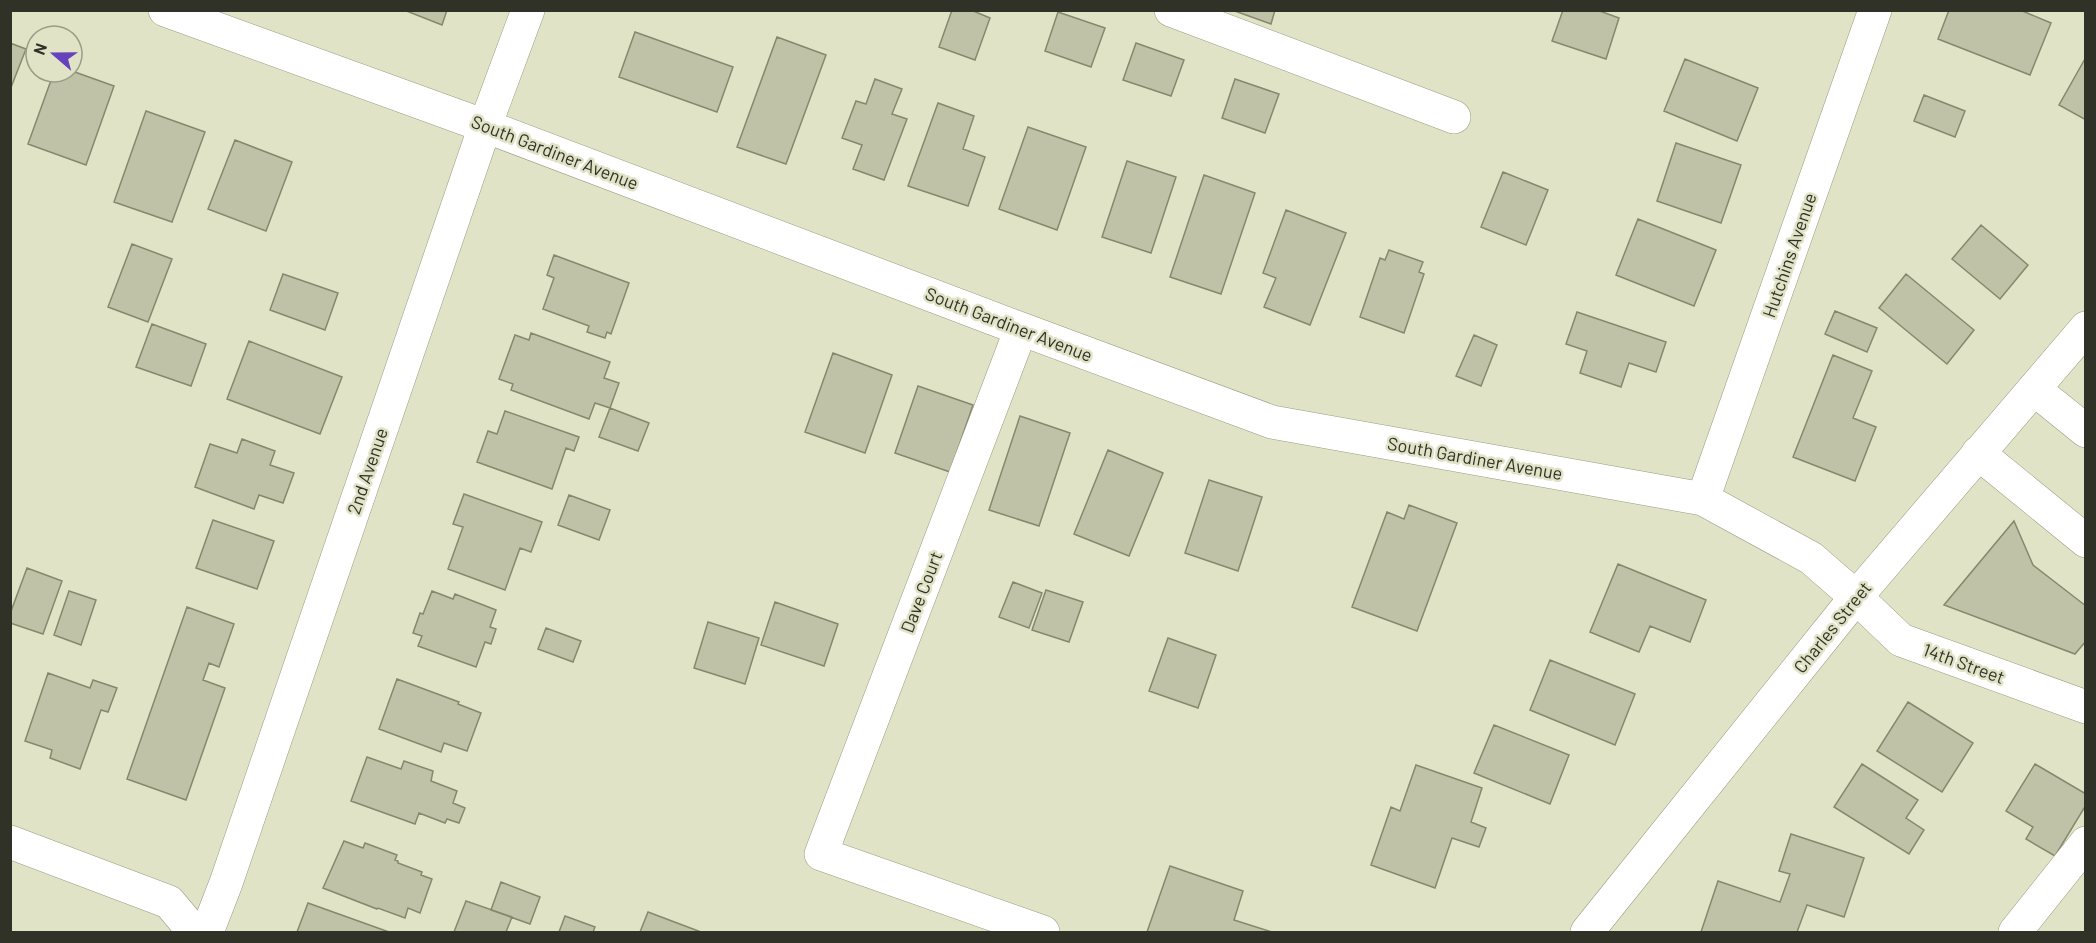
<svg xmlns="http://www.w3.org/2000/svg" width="2096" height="943" font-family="Barlow,sans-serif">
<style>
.building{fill:#c0c2a7;stroke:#86886e;stroke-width:1.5}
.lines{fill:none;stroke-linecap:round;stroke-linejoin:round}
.minor-casing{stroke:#9a9c81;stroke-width:34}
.major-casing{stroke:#9a9c81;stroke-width:34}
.minor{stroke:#fff;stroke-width:33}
.major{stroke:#fff;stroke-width:33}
.labels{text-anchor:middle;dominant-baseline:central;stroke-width:5;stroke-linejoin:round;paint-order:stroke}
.street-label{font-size:18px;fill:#313227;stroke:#e1e3c7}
</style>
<rect width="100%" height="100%" fill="#e1e3c7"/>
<!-- building -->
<path class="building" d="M 404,10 L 447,10 L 442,25 Z
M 952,10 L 971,10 L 990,18 L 975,60 L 939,47 Z
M 1232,10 L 1275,10 L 1271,24 Z
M 1563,10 L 1597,10 L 1619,18 L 1606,59 L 1552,41 Z
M 1949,10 L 2020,10 L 2051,23 L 2030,75 L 1938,39 Z
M 1058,12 L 1105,28 L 1091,67 L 1045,51 Z
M 635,32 L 733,67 L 717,112 L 619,77 Z
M 777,37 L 826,55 L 786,164 L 737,147 Z
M 10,43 L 26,49 L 10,90 Z
M 1136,43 L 1184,60 L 1171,96 L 1123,80 Z
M 2086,57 L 2086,120 L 2059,105 Z
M 1685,59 L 1758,88 L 1737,141 L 1664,111 Z
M 72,71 L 114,86 L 86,165 L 28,144 L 54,72 Z
M 875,79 L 902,89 L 892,114 L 907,119 L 884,180 L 853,169 L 862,145 L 842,138 L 856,101 L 866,104 Z
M 1235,79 L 1279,94 L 1265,133 L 1222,118 Z
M 1924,95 L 1965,111 L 1955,137 L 1914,121 Z
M 938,103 L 974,116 L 963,149 L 985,157 L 968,206 L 908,186 Z
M 146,111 L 205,132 L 172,222 L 114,202 Z
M 1028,127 L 1086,147 L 1057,230 L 999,209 Z
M 235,140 L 292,162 L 266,231 L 208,209 Z
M 1676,143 L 1741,165 L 1721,223 L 1657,201 Z
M 1127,161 L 1176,177 L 1151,253 L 1102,237 Z
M 1503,172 L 1548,190 L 1526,245 L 1481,227 Z
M 1204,175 L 1255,193 L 1221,294 L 1170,277 Z
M 1286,210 L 1346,233 L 1310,325 L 1264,307 L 1276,278 L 1263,273 Z
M 1638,219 L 1716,250 L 1694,306 L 1616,275 Z
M 1981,225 L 2028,265 L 2000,299 L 1952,259 Z
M 132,244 L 172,259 L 148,322 L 108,307 Z
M 1389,250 L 1423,262 L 1419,272 L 1424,274 L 1404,333 L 1360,317 L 1380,258 L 1385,260 Z
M 554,255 L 629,283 L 611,334 L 607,332 L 605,338 L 587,332 L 589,326 L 543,309 L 554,278 L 547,275 Z
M 283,274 L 338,293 L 325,330 L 270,310 Z
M 1906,274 L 1974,330 L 1947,364 L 1879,308 Z
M 1835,311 L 1877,328 L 1867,352 L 1825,334 Z
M 1577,312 L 1666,342 L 1656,372 L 1629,363 L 1621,387 L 1580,373 L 1587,351 L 1566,344 Z
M 152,324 L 206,344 L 191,386 L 136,367 Z
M 531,333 L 610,362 L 604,378 L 619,383 L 610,408 L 595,403 L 589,419 L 511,390 L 513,384 L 499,379 L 515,335 L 529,340 Z
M 1474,335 L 1497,345 L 1481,386 L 1456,376 Z
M 249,341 L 342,377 L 320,434 L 227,399 Z
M 833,353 L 892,375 L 865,453 L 805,432 Z
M 1833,355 L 1872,371 L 1853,418 L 1876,427 L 1855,481 L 1793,457 Z
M 918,386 L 973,405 L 950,472 L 895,453 Z
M 610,408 L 649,423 L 638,451 L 599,437 Z
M 505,411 L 579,437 L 574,451 L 566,448 L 552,489 L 477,462 L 488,431 L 497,434 Z
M 1020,416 L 1070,433 L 1039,526 L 989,510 Z
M 242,439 L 275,451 L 270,465 L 294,473 L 283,503 L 259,495 L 254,509 L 195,487 L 210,444 L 237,453 Z
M 1108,450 L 1163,473 L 1129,556 L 1074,534 Z
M 1209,480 L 1262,497 L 1238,571 L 1185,553 Z
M 464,494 L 542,522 L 531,552 L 520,548 L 505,590 L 448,569 L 463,527 L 453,524 Z
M 569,495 L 610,510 L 599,540 L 558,525 Z
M 1409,505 L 1457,523 L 1417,631 L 1352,607 L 1387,512 L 1404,519 Z
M 213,520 L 274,541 L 257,589 L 196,568 Z
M 2014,521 L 2033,565 L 2086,606 L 2086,641 L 2075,654 L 1944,605 Z
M 1618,564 L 1706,600 L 1690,642 L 1650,626 L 1639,652 L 1590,632 Z
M 27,568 L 62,581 L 43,634 L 10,623 L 10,614 Z
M 1013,582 L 1042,593 L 1029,628 L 999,617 Z
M 1046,590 L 1083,602 L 1069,642 L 1032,630 Z
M 69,591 L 96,600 L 81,645 L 54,635 Z
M 432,591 L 453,599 L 455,594 L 496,610 L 490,627 L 496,629 L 491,644 L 485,642 L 476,667 L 418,646 L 422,636 L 413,633 L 420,613 L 423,614 Z
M 775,602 L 838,624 L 824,666 L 761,645 Z
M 187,607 L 234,624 L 219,667 L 209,663 L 203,680 L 225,688 L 186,800 L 127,779 Z
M 708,622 L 759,638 L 745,684 L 694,668 Z
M 546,628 L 581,641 L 573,662 L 538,649 Z
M 1168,638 L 1216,655 L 1198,708 L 1149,691 Z
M 1550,660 L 1635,694 L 1615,745 L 1530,710 Z
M 48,673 L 90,688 L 93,680 L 117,688 L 108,712 L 101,710 L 80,769 L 50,758 L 52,750 L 25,741 Z
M 397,679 L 459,702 L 458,704 L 481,713 L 467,751 L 444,743 L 441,752 L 379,729 Z
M 1908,702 L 1973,743 L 1942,792 L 1877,751 Z
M 1494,725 L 1569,755 L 1550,804 L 1474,773 Z
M 367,757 L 401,769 L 404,761 L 433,771 L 431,781 L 457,791 L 453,803 L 465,808 L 459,823 L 447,819 L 445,823 L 419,813 L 415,824 L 351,801 Z
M 1862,764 L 1918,800 L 1906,818 L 1924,830 L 1909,854 L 1834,807 Z
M 2035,764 L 2086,794 L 2086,805 L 2055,856 L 2026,839 L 2033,827 L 2006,811 Z
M 1416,765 L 1482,788 L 1471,822 L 1486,828 L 1479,847 L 1452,838 L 1435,888 L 1371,865 L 1391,807 L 1400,811 Z
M 1791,834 L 1864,858 L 1844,917 L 1807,905 L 1797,932 L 1701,932 L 1718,881 L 1780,902 L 1790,874 L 1779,871 Z
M 344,841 L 363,848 L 365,843 L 397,855 L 395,860 L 398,861 L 398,863 L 422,872 L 421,875 L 432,879 L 420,913 L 408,908 L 405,918 L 378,908 L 377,909 L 323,888 Z
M 1170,866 L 1243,891 L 1234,920 L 1272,932 L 1147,932 Z
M 501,882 L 540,897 L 530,924 L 491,910 Z
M 466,901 L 512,917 L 506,932 L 454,932 Z
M 308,903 L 389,932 L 297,932 Z
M 648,912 L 701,932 L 640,932 Z
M 565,916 L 595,927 L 593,932 L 559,932 Z"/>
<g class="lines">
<defs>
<path id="minor" d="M 165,10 L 485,126 L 1021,329 L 1272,422 L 1703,499 L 1811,558 L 1856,597 L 1901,640 L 2086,707
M 1171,10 L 1454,117
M 1021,329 L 821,854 L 1043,932
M 2034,389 L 2086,431
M 1978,453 L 2086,541
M 1703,499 L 1875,10
M 10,842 L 169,902 L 194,932
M 207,932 L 226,883 L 485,126 L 528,10
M 2015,932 L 2086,843"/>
<path id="major" d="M 1587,932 L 1856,597 L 2086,328"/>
</defs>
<!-- minor casing -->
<use href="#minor" class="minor-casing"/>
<!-- major casing -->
<use href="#major" class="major-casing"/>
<!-- minor -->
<use href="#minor" class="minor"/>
<!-- major -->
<use href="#major" class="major"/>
</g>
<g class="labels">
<!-- street labels -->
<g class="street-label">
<text transform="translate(555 152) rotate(21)">South Gardiner Avenue</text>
<text transform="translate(1789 255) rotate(-71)">Hutchins Avenue</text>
<text transform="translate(1009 324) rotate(21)">South Gardiner Avenue</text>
<text transform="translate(1475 458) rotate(10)">South Gardiner Avenue</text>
<text transform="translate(367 471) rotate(-71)">2nd Avenue</text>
<text transform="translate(921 592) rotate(-69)">Dave Court</text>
<text transform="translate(1832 627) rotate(-51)">Charles Street</text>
<text transform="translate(1964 663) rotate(20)">14th Street</text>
</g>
</g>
<!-- border -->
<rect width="2096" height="943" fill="none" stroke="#313227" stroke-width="24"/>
<!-- north arrow -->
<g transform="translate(54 54) rotate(290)"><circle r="28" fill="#e1e3c7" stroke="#9b9c87" stroke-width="1.5"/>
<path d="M0-4.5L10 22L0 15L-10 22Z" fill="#6443bc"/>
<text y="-9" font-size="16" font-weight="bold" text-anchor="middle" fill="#313227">N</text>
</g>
</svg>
